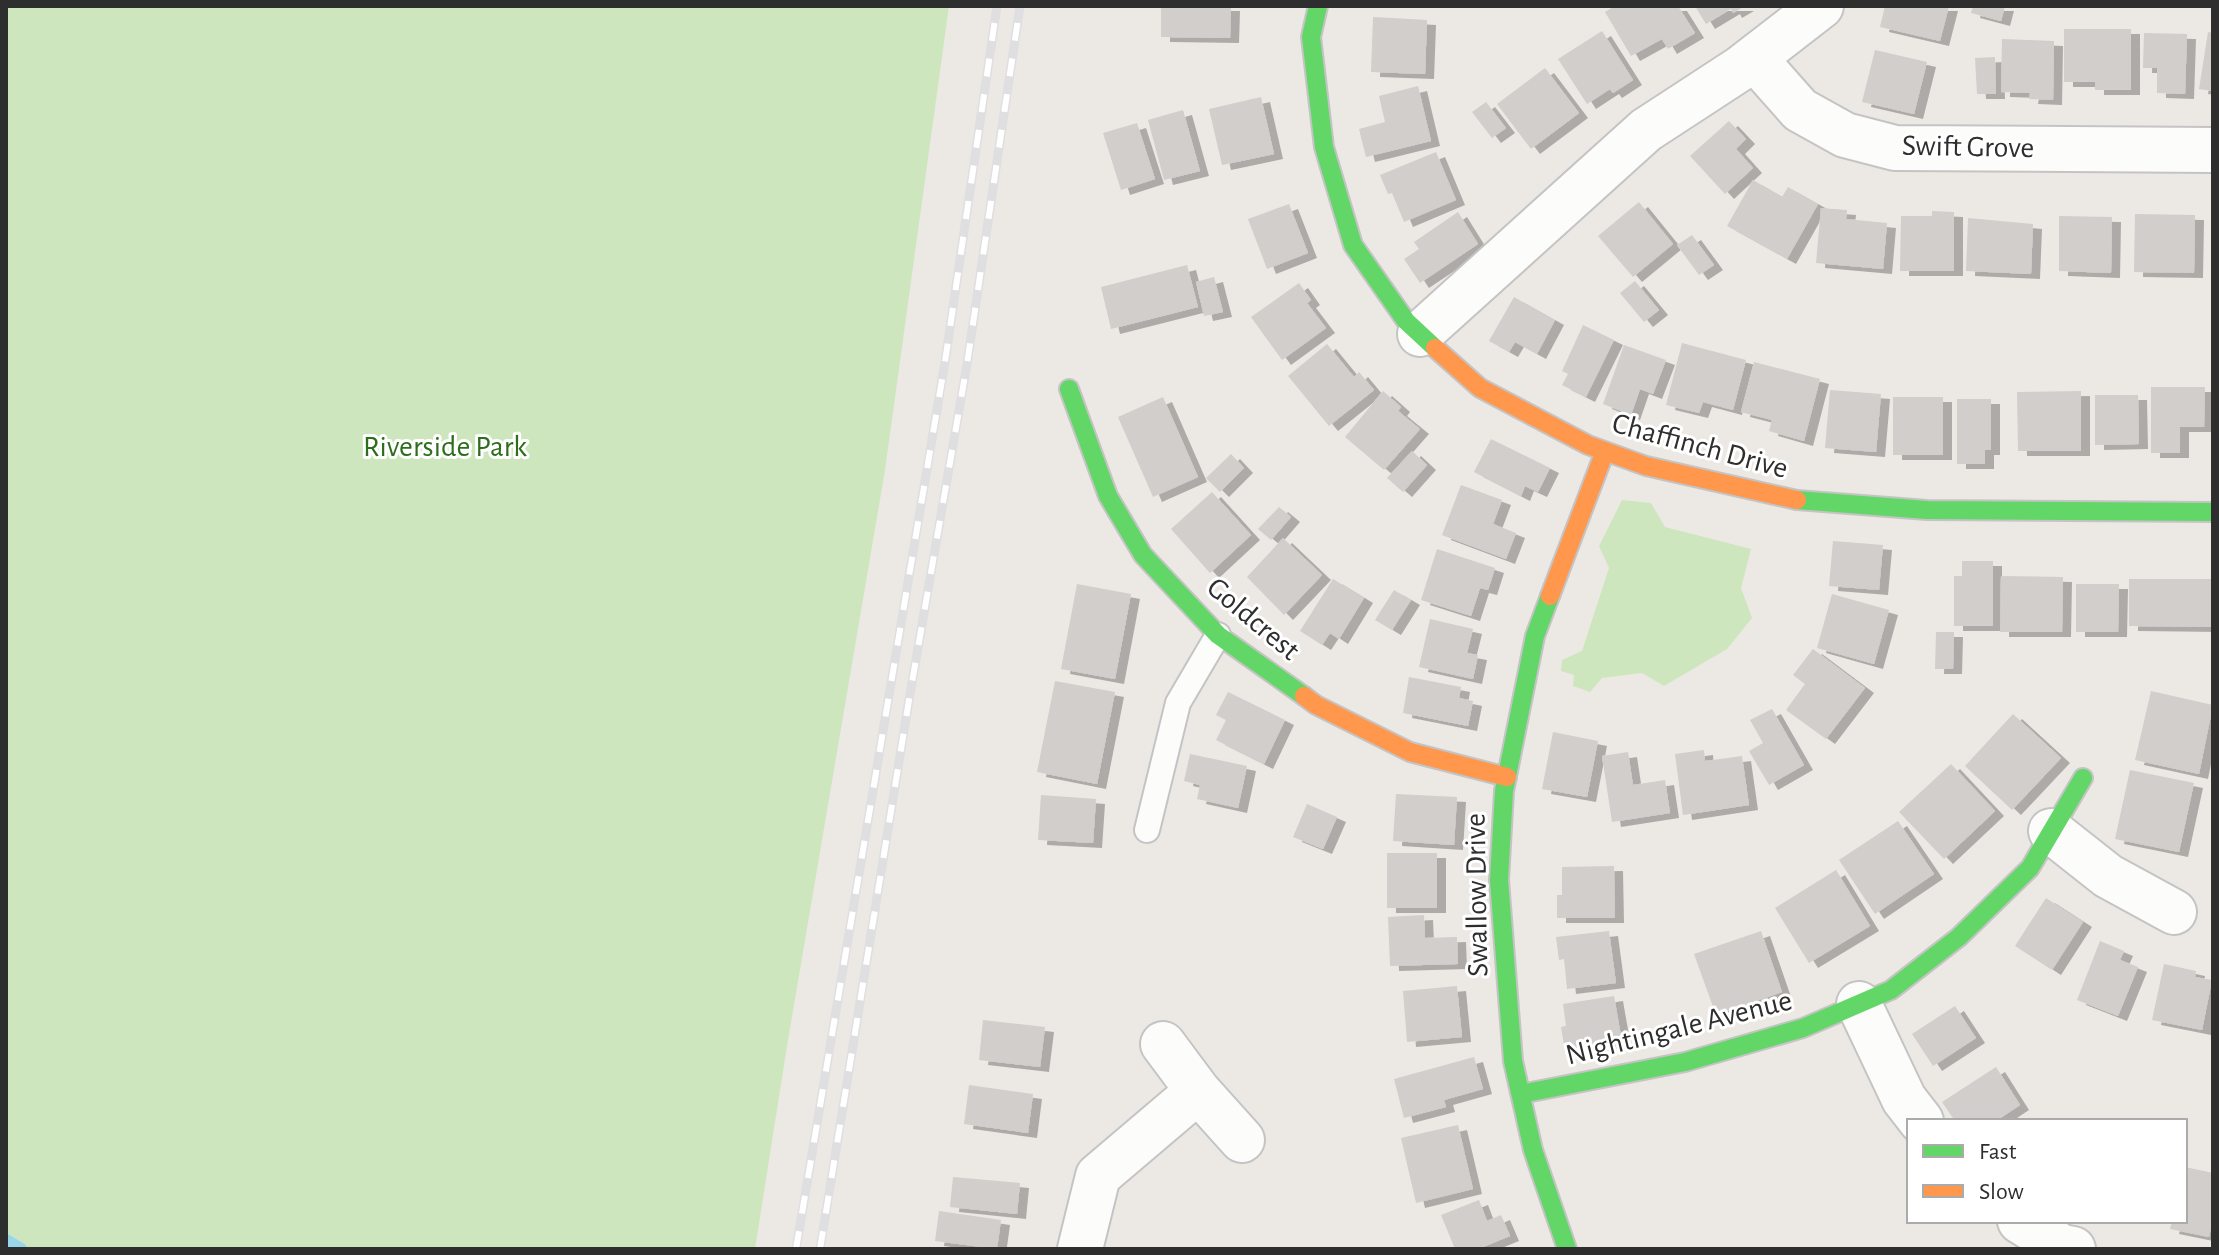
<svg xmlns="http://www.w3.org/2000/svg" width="2219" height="1255" font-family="'Alegreya Sans',sans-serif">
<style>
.green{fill:#cee6be}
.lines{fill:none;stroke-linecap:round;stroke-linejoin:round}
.stream{stroke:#99d6ec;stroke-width:12}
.building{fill:#d1cecb;filter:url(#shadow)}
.lane-casing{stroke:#c5c4c5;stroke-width:28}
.street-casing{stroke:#c5c4c5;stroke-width:48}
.fast-casing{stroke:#c5c4c5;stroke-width:22}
.slow-casing{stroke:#c5c4c5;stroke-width:22}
.lane{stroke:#fcfcfb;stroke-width:24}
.street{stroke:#fcfcfb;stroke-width:44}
.fast{stroke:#63d668;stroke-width:18}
.slow{stroke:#ff974d;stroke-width:18}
.rail-casing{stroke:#dfdfe1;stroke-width:9}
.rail{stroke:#fff;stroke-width:6;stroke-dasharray:18;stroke-linecap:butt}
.labels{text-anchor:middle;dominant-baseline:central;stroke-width:6;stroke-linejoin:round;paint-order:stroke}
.street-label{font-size:30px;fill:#2e2e2e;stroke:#fff}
.park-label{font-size:30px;fill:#2c6e1b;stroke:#fff}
</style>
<defs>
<filter id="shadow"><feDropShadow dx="9" dy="5" stdDeviation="0" flood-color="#0004"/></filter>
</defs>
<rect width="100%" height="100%" fill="#ece8e4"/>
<!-- green -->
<path class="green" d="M 6,6 L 949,6 L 885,470 L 787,1046 L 755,1249 L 6,1249 Z
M 1622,500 L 1651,503 L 1665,527 L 1751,549 L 1741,588 L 1752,618 L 1727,649 L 1664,686 L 1642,673 L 1602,678 L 1590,692 L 1573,686 L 1574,675 L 1561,671 L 1562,660 L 1582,651 L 1609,568 L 1599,546 Z"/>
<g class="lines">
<!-- stream -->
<path class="stream" d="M 6,1240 L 21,1249"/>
</g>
<!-- building -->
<path class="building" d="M 1161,6 L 1231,6 L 1230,38 L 1161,37 Z
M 1615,6 L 1678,6 L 1695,33 L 1668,49 L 1662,39 L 1631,56 L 1605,12 Z
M 1695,6 L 1745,6 L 1733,13 L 1731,9 L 1706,24 Z
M 1885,6 L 1949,6 L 1940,41 L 1880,27 Z
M 1973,6 L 2005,6 L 2001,21 L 1971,13 Z
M 1373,17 L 1427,20 L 1425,74 L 1371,72 Z
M 2064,29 L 2131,29 L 2131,90 L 2095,90 L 2095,82 L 2064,82 Z
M 1602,31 L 1633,80 L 1613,93 L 1610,89 L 1587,104 L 1558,59 Z
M 2208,32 L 2213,33 L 2213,91 L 2199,89 Z
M 2144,33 L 2187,34 L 2185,94 L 2157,93 L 2157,68 L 2143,68 Z
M 2002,39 L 2054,41 L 2053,100 L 2029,99 L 2030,93 L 2001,92 Z
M 1875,50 L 1927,62 L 1914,114 L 1862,102 Z
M 1995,57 L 1996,94 L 1977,94 L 1975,58 Z
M 1545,68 L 1579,113 L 1531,149 L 1497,104 Z
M 1418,86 L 1431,141 L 1366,157 L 1359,129 L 1385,122 L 1379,96 Z
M 1261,97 L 1274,154 L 1222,165 L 1209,109 Z
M 1486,102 L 1506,128 L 1492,138 L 1472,112 Z
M 1183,110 L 1200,171 L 1164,180 L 1148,120 Z
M 1729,121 L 1746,139 L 1736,149 L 1753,168 L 1725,194 L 1690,156 Z
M 1137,123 L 1155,179 L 1121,190 L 1103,133 Z
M 1436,152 L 1456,200 L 1404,222 L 1392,193 L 1388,194 L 1380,175 Z
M 1753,180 L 1782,197 L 1788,187 L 1818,204 L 1787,259 L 1727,226 Z
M 1639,202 L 1673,244 L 1633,277 L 1598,236 Z
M 1289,204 L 1308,253 L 1267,269 L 1248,219 Z
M 1821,208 L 1847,210 L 1846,219 L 1887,223 L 1883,269 L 1816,263 Z
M 1932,211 L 1954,212 L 1954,271 L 1900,271 L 1901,216 L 1932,216 Z
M 1458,212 L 1478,244 L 1420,283 L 1404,259 L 1419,249 L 1414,242 Z
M 2135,214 L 2195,215 L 2194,273 L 2134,272 Z
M 2059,216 L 2112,217 L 2111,273 L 2059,271 Z
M 1968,218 L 2033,224 L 2031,274 L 1966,271 Z
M 1692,235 L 1714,265 L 1699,275 L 1677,245 Z
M 1187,265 L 1198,307 L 1111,329 L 1101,287 Z
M 1214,277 L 1223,312 L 1204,316 L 1196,282 Z
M 1635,281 L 1659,310 L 1644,322 L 1620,293 Z
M 1299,283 L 1311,300 L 1307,303 L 1326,328 L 1282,360 L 1251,317 Z
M 1514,297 L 1555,320 L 1537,354 L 1515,342 L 1509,352 L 1489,341 Z
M 1583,325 L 1614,340 L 1586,397 L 1562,385 L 1568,374 L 1562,371 Z
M 1682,343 L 1746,360 L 1733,410 L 1703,402 L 1699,413 L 1666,405 Z
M 1327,344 L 1354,377 L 1359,372 L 1374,390 L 1329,426 L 1288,376 Z
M 1624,345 L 1666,360 L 1653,394 L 1640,389 L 1631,415 L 1603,404 Z
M 1754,362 L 1820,379 L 1804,441 L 1769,431 L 1772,420 L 1741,412 Z
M 2151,387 L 2205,387 L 2204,427 L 2180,427 L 2180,453 L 2151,453 Z
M 1830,390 L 1881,394 L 1876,452 L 1825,448 Z
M 1383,391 L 1401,407 L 1398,411 L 1420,429 L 1384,470 L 1345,437 Z
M 2081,391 L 2081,451 L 2018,451 L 2017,392 Z
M 2095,395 L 2138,395 L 2139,444 L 2095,445 Z
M 1163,397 L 1198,477 L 1153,497 L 1118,417 Z
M 1893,397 L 1943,397 L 1943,455 L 1893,455 Z
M 1957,399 L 1991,399 L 1991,450 L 1985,450 L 1985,464 L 1957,464 Z
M 1491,439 L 1550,468 L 1538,492 L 1525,486 L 1521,496 L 1474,472 Z
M 1412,451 L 1427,465 L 1403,492 L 1387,478 Z
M 1231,454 L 1244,468 L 1220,492 L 1206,478 Z
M 1461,485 L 1502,500 L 1493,524 L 1516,533 L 1506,559 L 1442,535 Z
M 1212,492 L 1251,535 L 1210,573 L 1171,529 Z
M 1279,507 L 1291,517 L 1271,540 L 1258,529 Z
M 1283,538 L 1322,575 L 1284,615 L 1247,577 Z
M 1833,541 L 1883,545 L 1879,590 L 1829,586 Z
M 1437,549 L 1495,568 L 1488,590 L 1480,588 L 1471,616 L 1421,600 Z
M 1962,561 L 1993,561 L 1993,626 L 1954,626 L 1954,576 L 1962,576 Z
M 2001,576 L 2063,577 L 2062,632 L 2000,632 Z
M 1333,579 L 1364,598 L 1339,639 L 1330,633 L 1322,645 L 1300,631 Z
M 2129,579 L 2213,579 L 2213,627 L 2129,626 Z
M 1077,584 L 1131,594 L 1115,679 L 1061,669 Z
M 2076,584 L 2119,584 L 2118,632 L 2076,632 Z
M 1394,590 L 1411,600 L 1392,630 L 1375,620 Z
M 1832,594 L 1889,610 L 1874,664 L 1817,648 Z
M 1430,619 L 1473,629 L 1467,653 L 1478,655 L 1473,679 L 1419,667 Z
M 1936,632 L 1954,632 L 1953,669 L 1935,669 Z
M 1813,649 L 1865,688 L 1826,739 L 1786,710 L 1805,684 L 1793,675 Z
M 1409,677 L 1461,687 L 1459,698 L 1473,701 L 1468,726 L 1403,713 Z
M 1055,681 L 1115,692 L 1097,784 L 1037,772 Z
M 2151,691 L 2213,705 L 2199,774 L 2135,760 Z
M 1228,692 L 1285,720 L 1264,764 L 1216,740 L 1226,720 L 1216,715 Z
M 1772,709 L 1804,765 L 1769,785 L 1749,751 L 1763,743 L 1750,720 Z
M 2013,714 L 2061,758 L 2012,810 L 1965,766 Z
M 1553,732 L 1598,741 L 1587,797 L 1542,789 Z
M 1704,750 L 1705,761 L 1742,756 L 1749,805 L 1683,815 L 1675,754 Z
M 1628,752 L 1633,785 L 1665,780 L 1670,813 L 1612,822 L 1602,756 Z
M 1190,754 L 1247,766 L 1238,808 L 1197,799 L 1200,785 L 1184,781 Z
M 1951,764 L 1995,811 L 1944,859 L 1899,812 Z
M 2130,770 L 2194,783 L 2179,852 L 2115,839 Z
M 1396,794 L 1457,797 L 1454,845 L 1393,841 Z
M 1041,795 L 1096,799 L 1093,843 L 1038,840 Z
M 1307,804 L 1337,817 L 1323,849 L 1293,837 Z
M 1898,821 L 1934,874 L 1875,914 L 1839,860 Z
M 1387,853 L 1437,853 L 1437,908 L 1387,908 Z
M 1614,866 L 1615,918 L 1557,918 L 1557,895 L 1562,895 L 1562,867 Z
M 1836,870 L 1870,926 L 1809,963 L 1775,908 Z
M 2046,898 L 2083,922 L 2052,970 L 2015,946 Z
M 1424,915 L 1425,938 L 1457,937 L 1458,964 L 1390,966 L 1388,917 Z
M 1609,931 L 1616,983 L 1567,989 L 1564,959 L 1559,960 L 1556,937 Z
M 1761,931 L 1782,992 L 1716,1015 L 1694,954 Z
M 2100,941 L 2124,951 L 2120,960 L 2138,967 L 2118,1016 L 2077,1000 Z
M 2164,964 L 2196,971 L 2195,977 L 2212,980 L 2202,1030 L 2152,1020 Z
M 1457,986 L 1462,1037 L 1407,1042 L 1403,991 Z
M 1614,996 L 1622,1042 L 1565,1051 L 1561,1027 L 1566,1026 L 1563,1004 Z
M 1955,1006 L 1976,1038 L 1933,1066 L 1912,1034 Z
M 983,1020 L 1045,1027 L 1040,1067 L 979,1060 Z
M 1474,1057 L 1483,1089 L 1444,1100 L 1446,1107 L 1404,1118 L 1394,1079 Z
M 1996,1067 L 2020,1105 L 1996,1121 L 1955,1121 L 1942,1102 Z
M 969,1085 L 1033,1094 L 1028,1133 L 964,1124 Z
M 1458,1125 L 1473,1189 L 1416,1203 L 1401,1138 Z
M 2185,1167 L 2213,1173 L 2213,1219 L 2209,1237 L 2170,1229 L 2172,1221 L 2185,1221 Z
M 953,1177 L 1020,1183 L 1017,1214 L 950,1207 Z
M 1479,1200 L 1487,1221 L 1501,1215 L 1510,1236 L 1478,1249 L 1455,1249 L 1441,1215 Z
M 939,1211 L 1001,1220 L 997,1249 L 935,1241 Z"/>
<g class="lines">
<defs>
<path id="lane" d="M 1147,830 L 1178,703 L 1218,635"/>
<path id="street" d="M 1754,58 L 1800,110 L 1845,135 L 1895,148 L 2213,150
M 1420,334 L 1646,130 L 1741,68 L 1821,6
M 2051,831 L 2108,876 L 2174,912
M 1859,1004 L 1904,1099 L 1921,1121
M 1163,1044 L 1198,1091 L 1242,1140
M 2020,1221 L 2062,1247 L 2073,1249
M 1080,1249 L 1098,1176 L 1198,1091"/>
<path id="fast" d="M 1318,6 L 1311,37 L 1324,147 L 1353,245 L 1406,321 L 1435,348
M 1069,389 L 1108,496 L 1143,555 L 1218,635 L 1304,696
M 1797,500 L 1927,510 L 2213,512
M 1550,596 L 1535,636 L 1504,791 L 1499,880 L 1513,1061 L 1533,1150 L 1567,1249
M 1521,1094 L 1685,1062 L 1803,1028 L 1891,990 L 1959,937 L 2030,868 L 2083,778"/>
<path id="slow" d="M 1435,348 L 1480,388 L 1588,445 L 1646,466 L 1797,500
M 1550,596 L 1605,451
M 1304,696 L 1316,705 L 1410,752 L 1507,777"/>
</defs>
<!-- lane casing -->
<use href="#lane" class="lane-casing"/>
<!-- street casing -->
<use href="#street" class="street-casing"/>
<!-- fast casing -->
<use href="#fast" class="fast-casing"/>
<!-- slow casing -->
<use href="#slow" class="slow-casing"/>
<!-- lane -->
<use href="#lane" class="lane"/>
<!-- street -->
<use href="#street" class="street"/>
<!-- fast -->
<use href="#fast" class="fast"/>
<!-- slow -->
<use href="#slow" class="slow"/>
<defs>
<path id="rail" d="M 796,1249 L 945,362 L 997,6
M 820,1249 L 909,700 L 967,364 L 1020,6"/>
</defs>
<!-- rail casing -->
<use href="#rail" class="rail-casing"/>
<!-- rail -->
<use href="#rail" class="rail"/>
</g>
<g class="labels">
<!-- street labels -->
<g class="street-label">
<text transform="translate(1968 147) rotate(1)">Swift Grove</text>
<text transform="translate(1700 446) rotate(15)">Chaffinch Drive</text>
<text transform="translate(1253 619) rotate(40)">Goldcrest</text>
<text transform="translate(1477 895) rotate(-91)">Swallow Drive</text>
<text transform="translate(1679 1028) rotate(-14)">Nightingale Avenue</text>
</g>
<!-- park labels -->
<g class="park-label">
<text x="445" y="447">Riverside Park</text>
</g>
</g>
<!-- border -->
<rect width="2219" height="1255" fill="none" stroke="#2e2e2e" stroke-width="16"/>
<!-- legend -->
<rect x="1907" y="1119" width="280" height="104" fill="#ffffff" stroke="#ababab" stroke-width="2"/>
<rect x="1923" y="1145" width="40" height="12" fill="#63d668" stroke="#ababab" stroke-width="2"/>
<text x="1979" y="1159" font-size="24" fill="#2e2e2e">Fast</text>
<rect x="1923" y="1185" width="40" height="12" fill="#ff974d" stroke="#ababab" stroke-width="2"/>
<text x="1979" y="1199" font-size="24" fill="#2e2e2e">Slow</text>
</svg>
